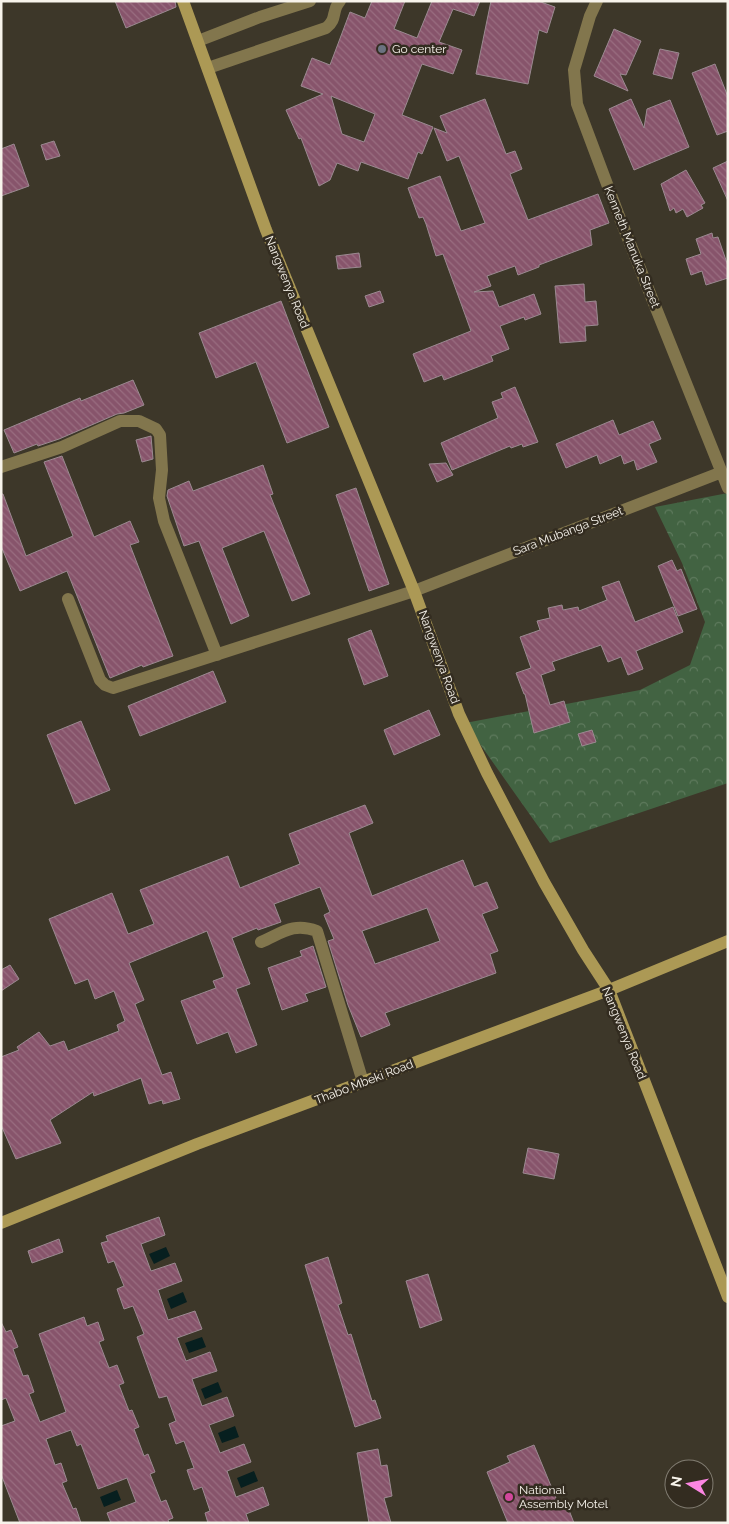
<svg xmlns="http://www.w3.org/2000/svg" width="729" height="1524" font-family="Raleway,sans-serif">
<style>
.forest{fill:url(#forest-crowns)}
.water{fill:#071f1f}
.building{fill:url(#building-back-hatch);stroke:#9b8a91;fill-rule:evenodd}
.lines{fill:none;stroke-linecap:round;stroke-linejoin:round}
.minor{stroke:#82764d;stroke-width:12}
.secondary{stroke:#ac9955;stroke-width:12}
.worship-dot{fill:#6b7280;stroke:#332c20;stroke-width:2}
.hotel-dot{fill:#d1479c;stroke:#332c20;stroke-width:2}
.labels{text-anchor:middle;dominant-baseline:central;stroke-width:5;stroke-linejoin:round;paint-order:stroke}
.poi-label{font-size:12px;fill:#f7f3eb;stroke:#332c20;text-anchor:start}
.street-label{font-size:12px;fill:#f7f3eb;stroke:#332c20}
</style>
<defs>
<pattern id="forest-crowns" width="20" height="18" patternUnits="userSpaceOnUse" patternTransform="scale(1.25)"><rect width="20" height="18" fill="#426342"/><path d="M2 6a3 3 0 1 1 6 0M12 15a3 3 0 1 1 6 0" fill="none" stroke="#5e7a5d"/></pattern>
<pattern id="building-back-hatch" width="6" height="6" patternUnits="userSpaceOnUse" patternTransform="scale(1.25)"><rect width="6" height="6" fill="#87546b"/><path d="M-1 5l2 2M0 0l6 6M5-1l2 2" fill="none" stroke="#996d80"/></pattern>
</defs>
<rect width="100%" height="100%" fill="#3d3729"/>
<!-- forest -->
<path class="forest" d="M 728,493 L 728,783 L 550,843 L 465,723 L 640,690 L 690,665 L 705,622 L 682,563 L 655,507 Z"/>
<!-- water -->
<path class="water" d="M 166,1247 L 170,1256 L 154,1264 L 149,1254 Z
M 183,1292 L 187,1302 L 171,1309 L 167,1299 Z
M 202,1337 L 206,1347 L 189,1353 L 185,1343 Z
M 218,1382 L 222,1392 L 205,1399 L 201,1389 Z
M 235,1426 L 239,1437 L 222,1443 L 218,1433 Z
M 254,1471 L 258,1481 L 241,1488 L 237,1478 Z
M 117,1490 L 121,1500 L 104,1507 L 100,1497 Z"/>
<!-- building -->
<path class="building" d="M 115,1 L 175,1 L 176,7 L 126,28 Z
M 372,1 L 405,1 L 394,29 L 417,38 L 432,1 L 480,1 L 474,16 L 453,9 L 439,42 L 462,50 L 453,74 L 422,64 L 402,115 L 433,127 L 422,154 L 418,152 L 408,179 L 361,162 L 358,171 L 337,163 L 330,180 L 319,186 L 301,138 L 299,139 L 286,110 L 323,94 L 301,86 L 312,58 L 330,65 L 350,12 L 365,18 ZM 331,96 L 375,114 L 364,142 L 342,134 Z
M 491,1 L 538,1 L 555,7 L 547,33 L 539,30 L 528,84 L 476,74 Z
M 614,29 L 641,41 L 626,75 L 620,74 L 628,91 L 594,76 Z
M 660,49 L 679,53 L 672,79 L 653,74 Z
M 715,64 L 728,97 L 728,131 L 717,135 L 692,73 Z
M 485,99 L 506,154 L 515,151 L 522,169 L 510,174 L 528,220 L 598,194 L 609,223 L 590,230 L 592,245 L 539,265 L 539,267 L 518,275 L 515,266 L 487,276 L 491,286 L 474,292 L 493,291 L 499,307 L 534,294 L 541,314 L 525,320 L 524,317 L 500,326 L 509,349 L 491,356 L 493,361 L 444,380 L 442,375 L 424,382 L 413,354 L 471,331 L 443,254 L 436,256 L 426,224 L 423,217 L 419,218 L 408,188 L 440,176 L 461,231 L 485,223 L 459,156 L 447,161 L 434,128 L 447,133 L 440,116 Z
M 631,99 L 644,128 L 647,109 L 670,100 L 689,147 L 634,170 L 609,109 Z
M 54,141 L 60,156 L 46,160 L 41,145 Z
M 14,144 L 29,186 L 1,196 L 1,149 Z
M 728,161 L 728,201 L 713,168 Z
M 686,170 L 705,203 L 701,205 L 703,208 L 687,217 L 683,209 L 676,213 L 674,208 L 670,211 L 661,184 Z
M 712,233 L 713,238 L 718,237 L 728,266 L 728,278 L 706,285 L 702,271 L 691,275 L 686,259 L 701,254 L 696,239 Z
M 359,253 L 361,267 L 338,269 L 336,256 Z
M 584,284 L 585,302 L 596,301 L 598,325 L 585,326 L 586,341 L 560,343 L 555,286 Z
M 380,291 L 384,302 L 369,307 L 365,296 Z
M 281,301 L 329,427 L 287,443 L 256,362 L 216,378 L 199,333 Z
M 133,380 L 144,405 L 124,413 L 117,414 L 59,439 L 38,446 L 37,444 L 14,453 L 4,430 L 80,398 L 81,401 Z
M 515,387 L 538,442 L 523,447 L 522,444 L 511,448 L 510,446 L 452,470 L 441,443 L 498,418 L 492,402 L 503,398 L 501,393 Z
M 613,420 L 619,435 L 653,421 L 661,439 L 649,444 L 657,462 L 637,470 L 634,460 L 624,464 L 621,455 L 600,464 L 597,455 L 566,468 L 556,444 Z
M 151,436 L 153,459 L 142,462 L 136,440 Z
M 62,456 L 94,537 L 130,521 L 139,542 L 130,545 L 173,656 L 143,667 L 142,665 L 110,678 L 67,571 L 20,591 L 1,546 L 1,494 L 3,494 L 26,556 L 73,536 L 44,462 Z
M 446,463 L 453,475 L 437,482 L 429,464 Z
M 263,465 L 273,494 L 270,495 L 310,594 L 292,601 L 264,531 L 222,548 L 249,616 L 231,624 L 199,541 L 184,546 L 167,496 L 168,490 L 189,481 L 193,491 Z
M 356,488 L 389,584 L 369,591 L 336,495 Z
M 672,560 L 677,571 L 681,569 L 697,609 L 678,616 L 658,566 Z
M 619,581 L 635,622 L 673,607 L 683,632 L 636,651 L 643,669 L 628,675 L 621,657 L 608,662 L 601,645 L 552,662 L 555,670 L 541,675 L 550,705 L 564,701 L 570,722 L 534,733 L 525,694 L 524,694 L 516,673 L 531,668 L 520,637 L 540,630 L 537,621 L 550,618 L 548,608 L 562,605 L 563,610 L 578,607 L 579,611 L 607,600 L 602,587 Z
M 371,630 L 388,676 L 364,685 L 348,639 Z
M 213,671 L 226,702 L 140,736 L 128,706 Z
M 429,710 L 440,735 L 394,755 L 384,730 Z
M 81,721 L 110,790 L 75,804 L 47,735 Z
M 592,730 L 596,742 L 582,746 L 578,734 Z
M 365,805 L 373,823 L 349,833 L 372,896 L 463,860 L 474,887 L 487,882 L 498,908 L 482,914 L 498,951 L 490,954 L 496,973 L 385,1013 L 390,1025 L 361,1037 L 348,1005 L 328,941 L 334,939 L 324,915 L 330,912 L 320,887 L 274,904 L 281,922 L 258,930 L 257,928 L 232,938 L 250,984 L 236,989 L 257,1045 L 236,1053 L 228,1032 L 197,1044 L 181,1001 L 216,988 L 213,981 L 224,977 L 207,931 L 129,963 L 144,1000 L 135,1004 L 162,1075 L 171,1072 L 180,1099 L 163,1104 L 162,1100 L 149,1104 L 141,1078 L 94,1096 L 93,1092 L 50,1120 L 61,1143 L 16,1159 L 1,1125 L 1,1057 L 19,1050 L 17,1047 L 39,1032 L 50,1046 L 64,1041 L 68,1051 L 119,1031 L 117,1025 L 125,1021 L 114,991 L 95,999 L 88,979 L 75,984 L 49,919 L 112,893 L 128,934 L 154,924 L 140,890 L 228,856 L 240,888 L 300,864 L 289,834 ZM 427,908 L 440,941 L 375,964 L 362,931 Z
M 313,946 L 326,987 L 305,994 L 308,1001 L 282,1010 L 268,968 L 302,956 L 300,951 Z
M 10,965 L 19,979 L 1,991 L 1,970 Z
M 528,1148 L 559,1154 L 554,1179 L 523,1173 Z
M 159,1217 L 165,1235 L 141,1244 L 151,1271 L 175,1263 L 182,1281 L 158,1290 L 168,1320 L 195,1311 L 202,1329 L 177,1338 L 186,1361 L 210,1352 L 217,1371 L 192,1379 L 202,1406 L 227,1397 L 234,1416 L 209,1425 L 220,1453 L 244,1444 L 251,1462 L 227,1471 L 236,1497 L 263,1487 L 269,1505 L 246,1514 L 249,1523 L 208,1523 L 205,1513 L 210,1511 L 202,1487 L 194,1490 L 187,1470 L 194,1468 L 184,1441 L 176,1444 L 169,1424 L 176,1421 L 167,1396 L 159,1398 L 137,1337 L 144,1334 L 133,1306 L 124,1309 L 117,1289 L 124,1286 L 114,1261 L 108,1263 L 101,1243 L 108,1241 L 106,1236 Z
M 59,1239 L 63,1252 L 32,1263 L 28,1251 Z
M 328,1257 L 342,1303 L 338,1305 L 348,1335 L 351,1334 L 372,1401 L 375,1400 L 381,1418 L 355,1427 L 305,1265 Z
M 428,1274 L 442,1320 L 420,1328 L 406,1281 Z
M 84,1317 L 87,1326 L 98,1322 L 104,1340 L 99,1342 L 109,1368 L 117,1365 L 124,1383 L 119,1385 L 129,1411 L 132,1410 L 139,1427 L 134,1429 L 144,1456 L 148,1454 L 155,1472 L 150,1474 L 161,1502 L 166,1500 L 173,1518 L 168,1520 L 169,1523 L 111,1523 L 107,1513 L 136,1502 L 127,1478 L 98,1489 L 81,1444 L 77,1446 L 71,1430 L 46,1439 L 55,1465 L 61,1463 L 67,1481 L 62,1483 L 73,1509 L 76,1508 L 81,1523 L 20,1523 L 1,1474 L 1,1426 L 15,1421 L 6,1398 L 1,1400 L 1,1322 L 6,1332 L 11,1330 L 18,1347 L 13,1349 L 23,1376 L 28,1375 L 34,1392 L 29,1394 L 40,1422 L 66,1412 L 39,1334 Z
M 534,1445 L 558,1503 L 565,1500 L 574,1523 L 508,1523 L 487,1472 L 510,1462 L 507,1456 Z
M 378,1449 L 381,1466 L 387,1465 L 392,1496 L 384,1498 L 391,1523 L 369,1523 L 357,1453 Z"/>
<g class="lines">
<!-- minor -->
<path class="minor" d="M 597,1 L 590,16 L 574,70 L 577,104 L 619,216 L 728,488
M 198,41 L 260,17 L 310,1
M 208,68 L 326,28 C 338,19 331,10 340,1
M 1,467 L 62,447 L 120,421 L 139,421 L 156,429 L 160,435 L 162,470 L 159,498 L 164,521 L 217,655
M 68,599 L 100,680 L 105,685 L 113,688 L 414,591 L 722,472
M 261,942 C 282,933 293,922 317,931 L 363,1082"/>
<!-- secondary -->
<path class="secondary" d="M 183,1 L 266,230 L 414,591 L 459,714 L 487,773 L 544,882 L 583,950 L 609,990 L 728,1297
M 1,1223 L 197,1144 L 609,990 L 728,941"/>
</g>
<!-- markers -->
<circle class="worship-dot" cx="382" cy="49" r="5"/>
<circle class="hotel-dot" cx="509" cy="1497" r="5"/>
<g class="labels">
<!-- poi labels -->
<g class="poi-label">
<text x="392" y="49">Go center</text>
<text x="519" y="1490">National<tspan x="519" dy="14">Assembly Motel</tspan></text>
</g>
<!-- street labels -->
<g class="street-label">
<text transform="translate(632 247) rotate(68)">Kenneth Manuka Street</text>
<text transform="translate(287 282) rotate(68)">Nangwenya Road</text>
<text transform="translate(568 531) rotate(-21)">Sara Mubanga Street</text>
<text transform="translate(439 657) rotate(70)">Nangwenya Road</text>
<text transform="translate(624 1033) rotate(68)">Nangwenya Road</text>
<text transform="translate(364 1082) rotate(-21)">Thabo Mbeki Road</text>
</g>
</g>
<!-- border -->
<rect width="729" height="1524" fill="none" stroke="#f7f3eb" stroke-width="5"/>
<!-- north arrow -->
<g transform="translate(689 1484) rotate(280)"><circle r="24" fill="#332c20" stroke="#817c71"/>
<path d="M0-4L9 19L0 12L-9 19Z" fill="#fc86e3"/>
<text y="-8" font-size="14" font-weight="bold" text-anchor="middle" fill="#f7f3eb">N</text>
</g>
</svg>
